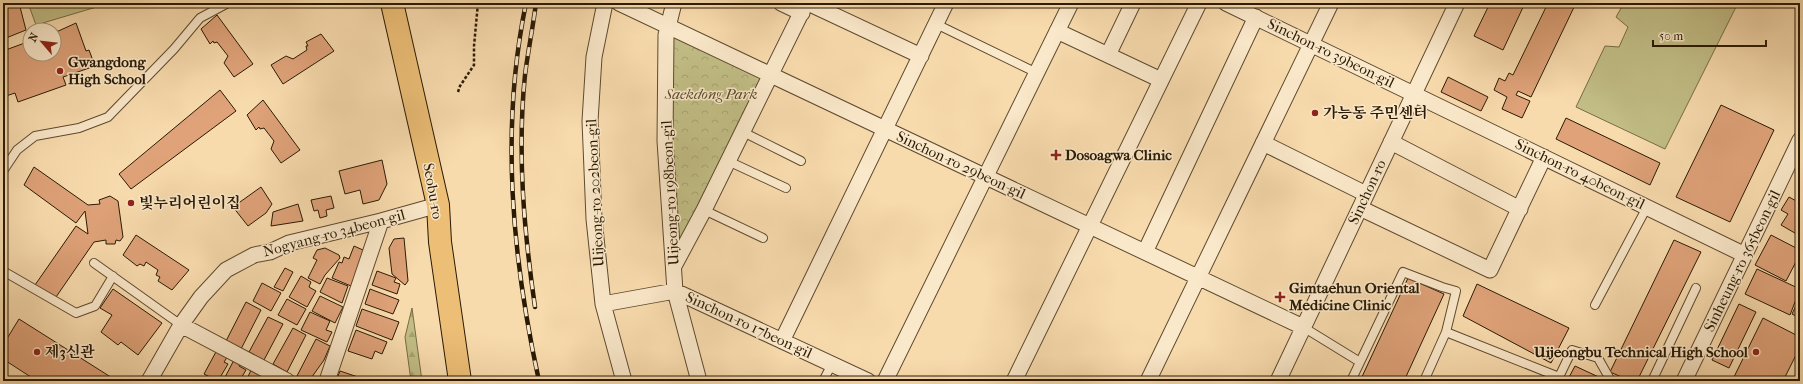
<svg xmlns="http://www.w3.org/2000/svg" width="1803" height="384" font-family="'IM FELL French Canon','Noto Serif KR',serif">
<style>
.green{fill:#c2be86;stroke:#766c45}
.forest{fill:url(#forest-firs);stroke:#766c45}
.park{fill:url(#park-crowns);stroke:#766c45}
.building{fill:#dfa279;stroke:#2a1a04}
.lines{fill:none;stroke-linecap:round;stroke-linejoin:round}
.service-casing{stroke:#5e4a2e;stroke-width:10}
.minor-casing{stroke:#5e4a2e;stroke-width:17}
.primary-casing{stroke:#2a1a04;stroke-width:24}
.path{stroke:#2a1a04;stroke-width:2.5;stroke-dasharray:3 2;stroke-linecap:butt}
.service{stroke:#fae8ca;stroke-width:8}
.minor{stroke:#fae8ca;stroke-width:15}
.primary{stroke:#ecbe76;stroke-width:22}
.rail-casing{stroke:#2a1a04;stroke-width:4.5}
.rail{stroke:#fae8ca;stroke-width:3;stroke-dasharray:9;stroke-linecap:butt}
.poi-dot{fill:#8f2418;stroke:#fae8ca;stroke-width:1.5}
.labels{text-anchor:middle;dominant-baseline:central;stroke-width:3;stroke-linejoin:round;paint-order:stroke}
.street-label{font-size:15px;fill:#2a1a04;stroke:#fae8ca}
.poi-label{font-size:15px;font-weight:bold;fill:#2a1a04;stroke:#fae8ca;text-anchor:start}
.park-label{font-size:15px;font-style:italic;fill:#584b2b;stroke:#fae8ca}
</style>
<defs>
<pattern id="forest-firs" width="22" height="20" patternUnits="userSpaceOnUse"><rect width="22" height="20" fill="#c2be86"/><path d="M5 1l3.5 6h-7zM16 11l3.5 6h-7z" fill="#a7a372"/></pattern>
<pattern id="park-crowns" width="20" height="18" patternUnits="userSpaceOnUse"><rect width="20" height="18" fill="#c2be86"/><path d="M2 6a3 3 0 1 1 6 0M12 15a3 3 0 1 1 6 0" fill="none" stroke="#a7a372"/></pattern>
</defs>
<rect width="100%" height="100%" fill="#f8dbad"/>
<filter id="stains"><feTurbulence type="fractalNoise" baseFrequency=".005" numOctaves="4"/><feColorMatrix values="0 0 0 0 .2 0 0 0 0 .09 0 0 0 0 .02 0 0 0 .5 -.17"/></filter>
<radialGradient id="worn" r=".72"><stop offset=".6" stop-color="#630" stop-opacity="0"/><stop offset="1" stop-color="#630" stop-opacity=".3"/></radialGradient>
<!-- green -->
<path class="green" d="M 28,3 L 110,3 L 36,25 Z
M 1624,3 L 1738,3 L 1665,149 L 1576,107 L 1605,46 L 1619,47 L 1628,27 L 1616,17 Z"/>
<!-- forest -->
<path class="forest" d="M 412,308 L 422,381 L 411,381 L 405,337 Z"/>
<!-- park -->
<path class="park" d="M 675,31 L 765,76 L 679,248 L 673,173 L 672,39 Z"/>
<!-- building -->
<path class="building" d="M 3,3 L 19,3 L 26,30 L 6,38 L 3,28 Z
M 162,3 L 178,3 L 163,7 Z
M 315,3 L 329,3 L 329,6 L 317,7 Z
M 1490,3 L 1525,3 L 1503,50 L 1474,36 Z
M 1543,3 L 1576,3 L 1531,97 L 1518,91 L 1516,95 L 1530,101 L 1522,118 L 1502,109 L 1507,97 L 1494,90 L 1499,78 L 1505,81 L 1509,73 L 1513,75 L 1547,5 Z
M 217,15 L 253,64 L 234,77 L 224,63 L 228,56 L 217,42 L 214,43 L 213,41 L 210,44 L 201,29 Z
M 76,23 L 86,51 L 89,50 L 95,66 L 63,77 L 66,85 L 18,102 L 15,93 L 3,97 L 3,51 L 30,41 L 30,54 L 54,54 L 54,33 Z
M 321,34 L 334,51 L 283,84 L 271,65 L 286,56 L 293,59 L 307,50 L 306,46 L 308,46 L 306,42 Z
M 1448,77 L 1488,97 L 1481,111 L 1441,92 Z
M 220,90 L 236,111 L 131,189 L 119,174 Z
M 263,100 L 300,150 L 281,163 L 271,149 L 274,141 L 264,128 L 260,129 L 259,127 L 256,130 L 247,115 Z
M 1721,105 L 1774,130 L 1730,222 L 1676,197 Z
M 1566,118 L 1660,163 L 1650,185 L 1556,139 Z
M 382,160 L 387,184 L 379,200 L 363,204 L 360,190 L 345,194 L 339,171 Z
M 34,167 L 88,205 L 100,204 L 99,200 L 110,196 L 118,201 L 123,237 L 120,241 L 116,240 L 115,244 L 106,244 L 106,240 L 94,242 L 56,297 L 35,285 L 76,226 L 88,234 L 85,211 L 76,223 L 24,185 Z
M 261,187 L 272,204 L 266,213 L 248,226 L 233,207 Z
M 331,196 L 334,208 L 326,210 L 327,216 L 320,218 L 318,210 L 314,211 L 311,200 Z
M 1789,197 L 1800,203 L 1800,236 L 1781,225 L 1788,214 L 1781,210 Z
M 298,204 L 303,221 L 271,226 L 273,212 Z
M 136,235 L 189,270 L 172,290 L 158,281 L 160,277 L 156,275 L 158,270 L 146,262 L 144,266 L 140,264 L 137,266 L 123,255 Z
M 1771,235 L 1800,250 L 1800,254 L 1786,281 L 1755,265 Z
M 404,238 L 408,281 L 405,285 L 392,274 L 389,248 L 394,239 Z
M 1674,240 L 1701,252 L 1637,381 L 1631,381 L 1610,372 Z
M 354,246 L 363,250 L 364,253 L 351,286 L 332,278 L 339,262 L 342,263 L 344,257 L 349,259 Z
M 325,248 L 339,255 L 340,258 L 325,275 L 320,284 L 308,278 L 317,260 L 313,258 L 317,250 Z
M 285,268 L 293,272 L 283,291 L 274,287 Z
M 1757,269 L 1800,289 L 1790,315 L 1745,294 Z
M 377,271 L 396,278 L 394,282 L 400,284 L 397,294 L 372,285 Z
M 301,276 L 311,282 L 309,287 L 316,291 L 307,307 L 289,297 Z
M 327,278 L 348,286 L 342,303 L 320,292 Z
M 1408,278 L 1444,294 L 1404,381 L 1360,381 Z
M 262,283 L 281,293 L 271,311 L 253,301 Z
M 1477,284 L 1569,328 L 1551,363 L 1463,316 Z
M 113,289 L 162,323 L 138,355 L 121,342 L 118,345 L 101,332 L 112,315 L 100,308 Z
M 370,289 L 399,300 L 393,314 L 365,304 Z
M 320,296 L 343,307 L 335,323 L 312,311 Z
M 1800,297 L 1800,318 L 1792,314 Z
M 287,299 L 306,309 L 297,325 L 278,315 Z
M 246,302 L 261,310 L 241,349 L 226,341 Z
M 1739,304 L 1756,312 L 1729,368 L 1712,360 Z
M 362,309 L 399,322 L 392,340 L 356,326 Z
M 310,312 L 330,321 L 326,330 L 332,332 L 327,342 L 301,330 Z
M 268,317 L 283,324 L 264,360 L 249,352 Z
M 1763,318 L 1800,337 L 1800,347 L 1783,381 L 1732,381 Z
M 19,319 L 117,381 L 37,381 L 3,359 L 3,345 Z
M 293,328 L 306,335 L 287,372 L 273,364 Z
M 356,330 L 387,342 L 382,354 L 375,351 L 372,359 L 348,351 Z
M 316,339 L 330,346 L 324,360 L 309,381 L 307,381 L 297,376 Z
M 217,350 L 228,356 L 224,362 L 228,364 L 218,381 L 204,374 Z
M 234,360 L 240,364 L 239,366 L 246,370 L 240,380 L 242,381 L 223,381 Z
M 1575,366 L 1603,379 L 1603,381 L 1567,381 Z
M 252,368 L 262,373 L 261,377 L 267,381 L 246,381 Z
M 340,371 L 361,378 L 360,381 L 336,381 Z
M 205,376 L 214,381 L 202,381 Z"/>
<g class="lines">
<defs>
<path id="service" d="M 936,24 L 1037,73
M 743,132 L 801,161
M 728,161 L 786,188
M 3,171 L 17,150 L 35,136 L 79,128 L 108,117 L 174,49 L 200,18 L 228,3
M 704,210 L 763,238
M 94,263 L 181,325
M 3,271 L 76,313 L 95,306 L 113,276
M 1595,305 L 1647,207
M 1303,327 L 1360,362
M 823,381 L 832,364
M 1351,381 L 1403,272 L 1442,287 L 1456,291 L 1446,332
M 1424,381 L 1446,332 L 1559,377 L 1572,350 L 1598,358 L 1611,381
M 1652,381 L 1696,288"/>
<path id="minor" d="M 605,3 L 594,57 L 590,121 L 594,219 L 603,304 L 624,381
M 619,3 L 1303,327
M 674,3 L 666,35 L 665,141 L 675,291 L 699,381
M 781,3 L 802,13
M 808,3 L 921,56
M 1226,3 L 1745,255
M 1057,31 L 1161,80
M 1108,55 L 1133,3
M 1391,142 L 1520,209
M 1263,143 L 1366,194
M 1360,208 L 1490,270 L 1544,157
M 1145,252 L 1256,17
M 674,266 L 704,210 L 806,3
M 603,304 L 675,291 L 868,381
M 181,325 L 287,381
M 782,341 L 946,3
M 149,381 L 181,325 L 201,297 L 226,270 L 254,255 L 270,252 L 289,243 L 381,221 L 438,205
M 327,381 L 381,221
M 885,381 L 1071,3
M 1014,381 L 1199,3
M 1148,381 L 1331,3
M 1278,381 L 1457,3
M 1684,381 L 1800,140"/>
<path id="primary" d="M 392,3 L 438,205 L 440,242 L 460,381"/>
</defs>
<!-- service casing -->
<use href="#service" class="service-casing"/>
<!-- minor casing -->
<use href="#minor" class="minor-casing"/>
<!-- primary casing -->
<use href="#primary" class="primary-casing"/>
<!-- path -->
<path class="path" d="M 458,92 L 460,86 L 474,65 L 474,46 L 478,3"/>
<!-- service -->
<use href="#service" class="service"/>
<!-- minor -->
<use href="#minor" class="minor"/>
<!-- primary -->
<use href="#primary" class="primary"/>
<defs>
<path id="rail" d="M 526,3 C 500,129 512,257 539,381
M 535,307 C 524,231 517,152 525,75 C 528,51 533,27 536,3"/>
</defs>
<!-- rail casing -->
<use href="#rail" class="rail-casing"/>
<!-- rail -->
<use href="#rail" class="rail"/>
</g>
<!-- markers -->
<g class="poi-dot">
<circle cx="60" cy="71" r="4"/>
<circle cx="1315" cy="113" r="4"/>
<path d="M1054 149h4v4h4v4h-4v4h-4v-4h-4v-4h4z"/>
<circle cx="131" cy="203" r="4"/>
<path d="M1278 291h4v4h4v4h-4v4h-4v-4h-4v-4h4z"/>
<circle cx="37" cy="352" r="4"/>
<circle cx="1756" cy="352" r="4"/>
</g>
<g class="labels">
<!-- street labels -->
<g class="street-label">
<text transform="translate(1331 53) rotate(26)">Sinchon-ro 39beon-gil</text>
<text transform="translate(961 165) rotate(25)">Sinchon-ro 29beon-gil</text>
<text transform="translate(1580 174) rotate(26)">Sinchon-ro 40beon-gil</text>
<text transform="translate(433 191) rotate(80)">Seobu-ro</text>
<text transform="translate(1367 192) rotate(-65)">Sinchon-ro</text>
<text transform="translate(595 193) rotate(-93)">Uijeong-ro 202beon-gil</text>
<text transform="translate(670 193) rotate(-93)">Uijeong-ro 198beon-gil</text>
<text transform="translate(334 233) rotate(-15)">Nogyang-ro 34beon-gil</text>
<text transform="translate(1742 261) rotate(-64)">Sinheung-ro 365beon-gil</text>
<text transform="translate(749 325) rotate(25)">Sinchon-ro 17beon-gil</text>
</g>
<!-- poi labels -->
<g class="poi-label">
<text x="68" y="62">Gwangdong<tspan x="68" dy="17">High School</tspan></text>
<text x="1323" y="113">가능동 주민센터</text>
<text x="1065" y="155">Dosoagwa Clinic</text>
<text x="139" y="203">빛누리어린이집</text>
<text x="1289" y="288">Gimtaehun Oriental<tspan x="1289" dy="17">Medicine Clinic</tspan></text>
<text x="45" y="352">제3신관</text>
<text x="1748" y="352" text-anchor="end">Uijeongbu Technical High School</text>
</g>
<!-- park labels -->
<g class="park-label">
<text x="711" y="94">Saekdong Park</text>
</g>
</g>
<!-- margin -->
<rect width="1803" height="384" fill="none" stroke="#f8dbad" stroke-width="16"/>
<rect x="4" y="4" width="1795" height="376" fill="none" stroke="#2a1a04" stroke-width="2"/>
<rect x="8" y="8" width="1787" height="368" fill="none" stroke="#2a1a04"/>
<!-- north arrow -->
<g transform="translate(42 42) rotate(298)"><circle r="19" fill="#fae8ca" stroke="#a7967b"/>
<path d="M0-3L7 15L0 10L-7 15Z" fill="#8f2418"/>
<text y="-6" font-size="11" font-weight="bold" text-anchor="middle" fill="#2a1a04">N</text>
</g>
<!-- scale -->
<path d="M1653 40v6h113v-6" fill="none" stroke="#2a1a04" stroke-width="2"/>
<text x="1659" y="40" font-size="12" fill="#2a1a04" stroke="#fae8ca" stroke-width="3" paint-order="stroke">50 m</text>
<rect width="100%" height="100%" filter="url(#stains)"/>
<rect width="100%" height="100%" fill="url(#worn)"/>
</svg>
